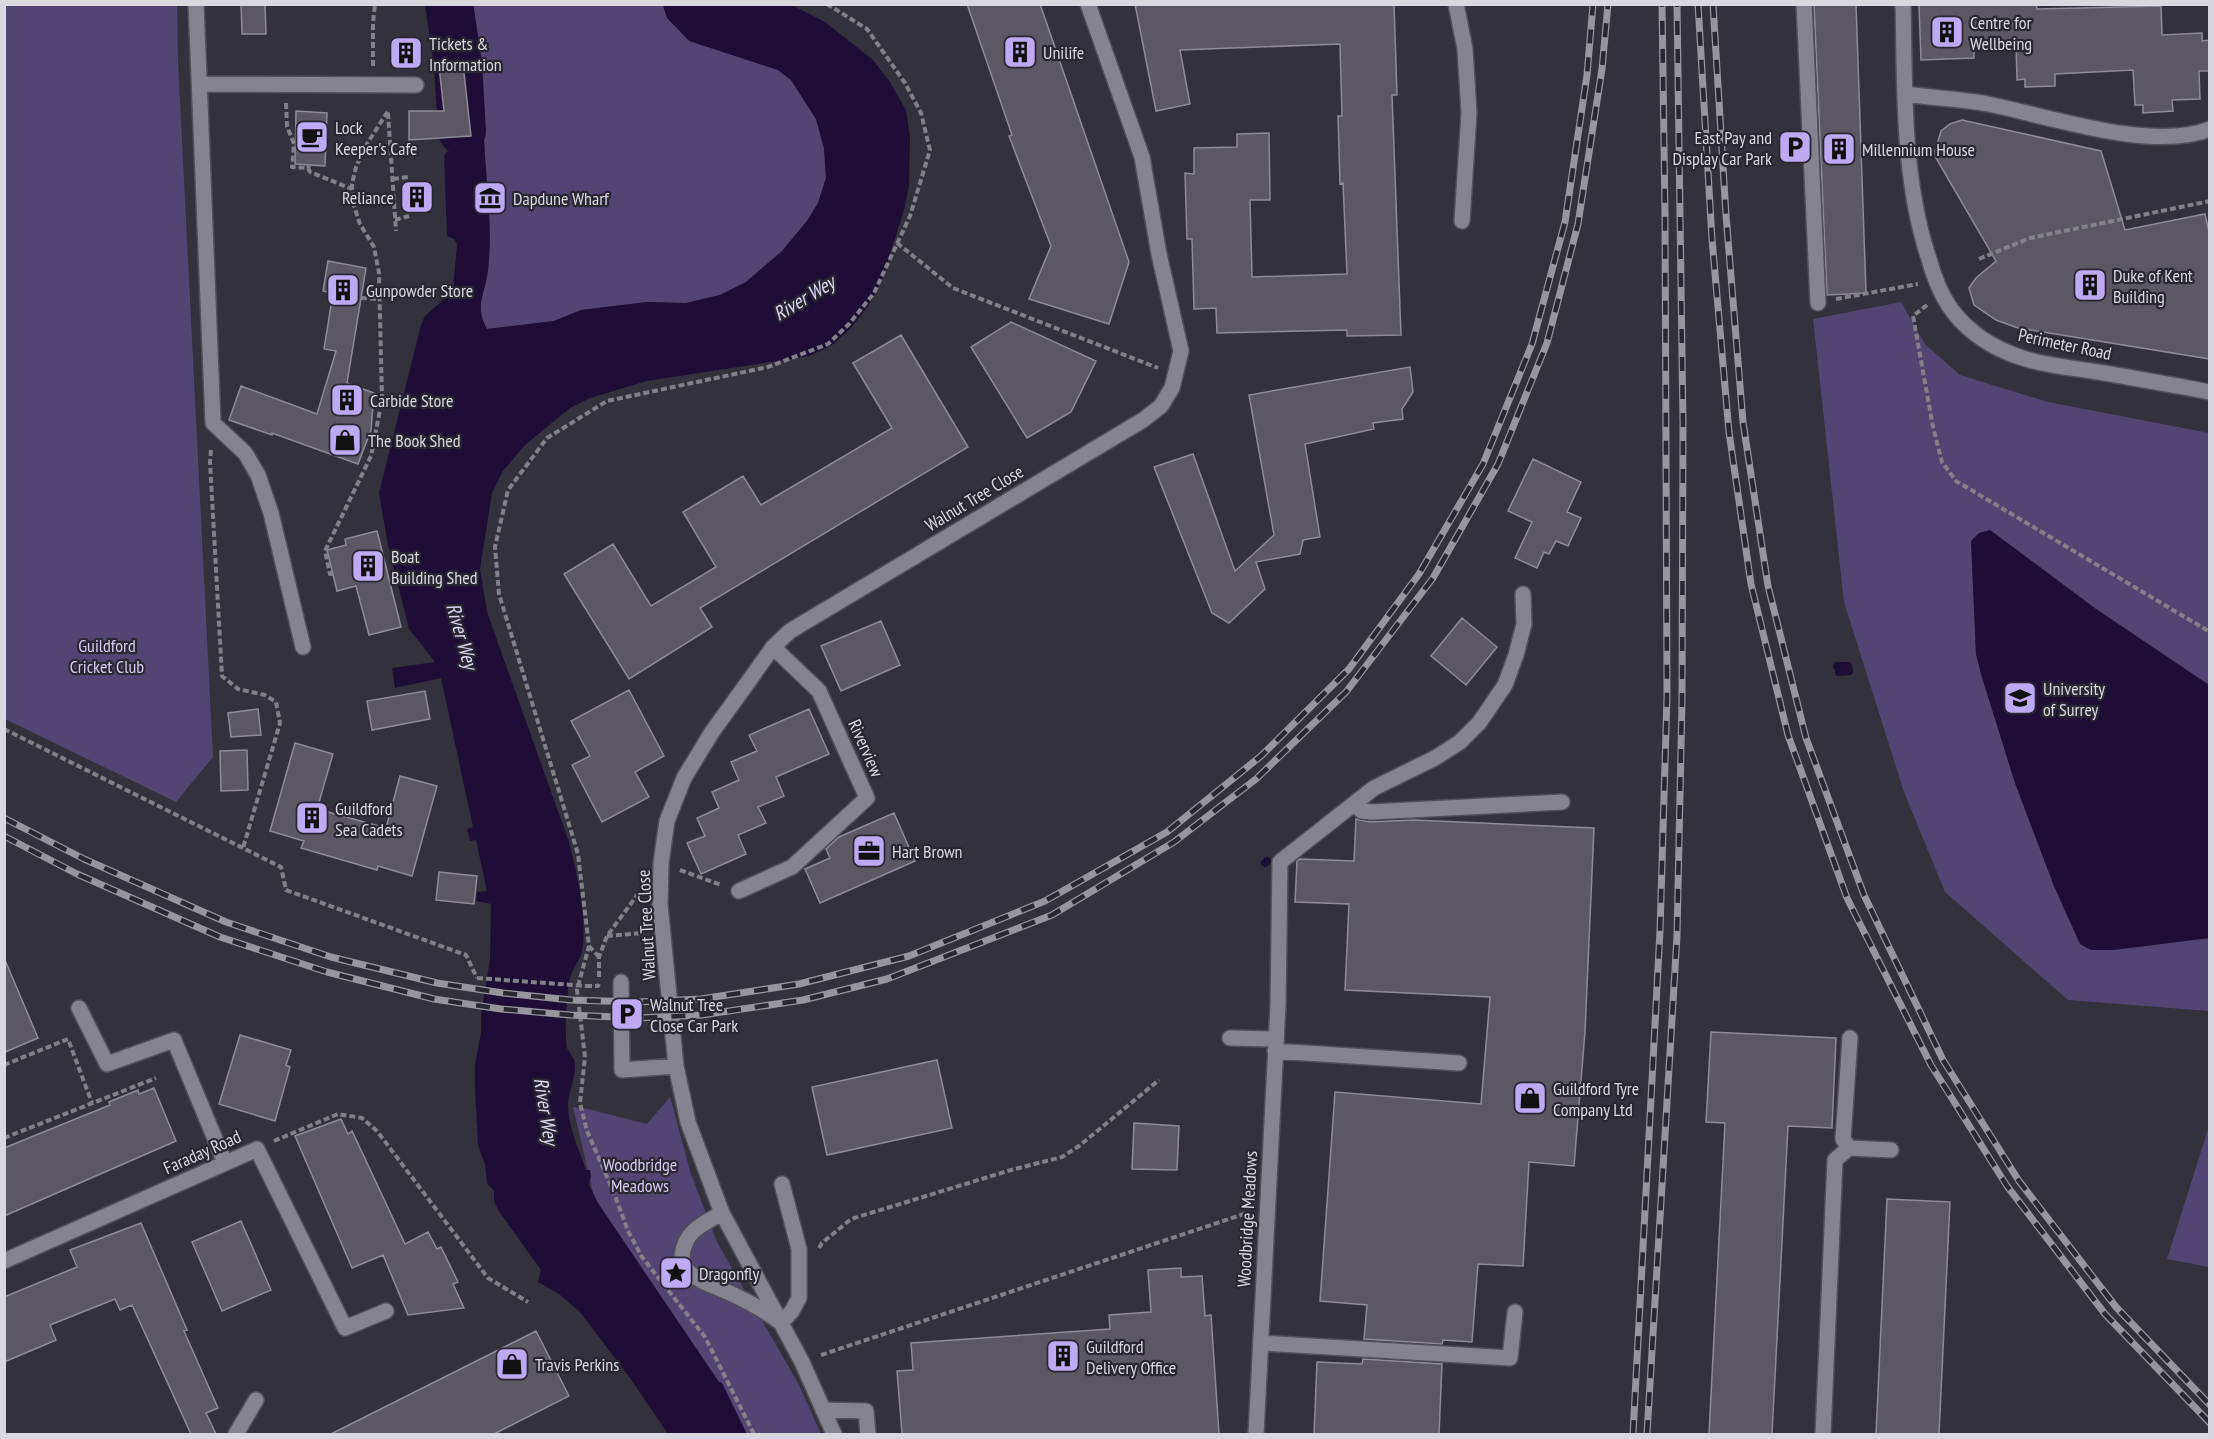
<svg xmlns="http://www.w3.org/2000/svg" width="2214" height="1439" font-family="'PT Sans Narrow',sans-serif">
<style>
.green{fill:#534573}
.water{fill:#1e0e37}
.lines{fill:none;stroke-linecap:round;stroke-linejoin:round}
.stream{stroke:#1e0e37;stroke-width:8}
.river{stroke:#1e0e37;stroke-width:48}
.building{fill:#5b5864;stroke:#8e8b98;stroke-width:1.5}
.minor-casing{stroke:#504e57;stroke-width:18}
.path{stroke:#828089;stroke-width:4;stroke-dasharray:6 3;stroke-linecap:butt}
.minor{stroke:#868390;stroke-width:15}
.rail-casing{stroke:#97959d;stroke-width:7}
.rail{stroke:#292731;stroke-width:4.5;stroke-dasharray:14;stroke-linecap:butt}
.path-bridge{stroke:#828089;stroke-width:4;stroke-dasharray:6 3;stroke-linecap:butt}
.labels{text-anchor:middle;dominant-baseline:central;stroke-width:4.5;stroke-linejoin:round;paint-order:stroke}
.poi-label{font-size:18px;fill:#dad8df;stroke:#292731;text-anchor:start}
.street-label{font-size:18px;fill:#dad8df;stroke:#292731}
.park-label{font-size:18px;fill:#d6caf7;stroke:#292731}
.water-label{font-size:20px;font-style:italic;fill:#dcd5f4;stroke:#292731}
</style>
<rect width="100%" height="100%" fill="#33313b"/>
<!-- green -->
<path class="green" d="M 4,5 L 177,5 L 178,61 L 213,757 L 176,802 L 5,719 Z
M 463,5 L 663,5 L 667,18 L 690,41 L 778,70 L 791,80 L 816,119 L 824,148 L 826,178 L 818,203 L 807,221 L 782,251 L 746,282 L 720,295 L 686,303 L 647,302 L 581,310 L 554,321 L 487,329 C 474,305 485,295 488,270 C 493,227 486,182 484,139 L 481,133 L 460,135 L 447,36 L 466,34 Z
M 1901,302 L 1925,344 L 1960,375 L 2048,402 L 2209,433 L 2209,685 L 2096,609 L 1990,530 L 1971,541 L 1976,654 L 1981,674 L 2015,783 L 2054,886 L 2080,944 L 2092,950 L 2113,950 L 2209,938 L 2209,1011 L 2068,1000 L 1945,892 L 1904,792 L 1844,602 L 1813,319 Z
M 670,1097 L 691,1174 L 717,1242 L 799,1385 L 821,1434 L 739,1434 L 595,1201 L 573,1107 L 588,1109 L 647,1124 Z
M 2209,1126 L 2209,1267 L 2167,1259 Z"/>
<!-- water -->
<path class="water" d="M 443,5 L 463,5 L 467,34 L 447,36 Z
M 663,5 L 792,5 L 825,22 L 873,60 L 890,82 L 906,110 L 910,137 L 909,186 L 904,210 L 882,280 L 869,305 L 851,328 L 832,345 L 809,356 L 647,381 L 590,398 L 570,408 L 525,445 L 503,471 L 492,493 L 480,569 L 487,612 L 569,842 C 577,873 586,914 583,946 C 582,958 575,964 571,975 C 567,986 564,1037 567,1048 C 569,1052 572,1056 574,1060 C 578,1074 568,1091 568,1105 C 568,1127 579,1149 586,1170 L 590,1170 L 591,1176 L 589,1185 L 598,1203 L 719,1382 L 722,1383 L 747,1434 L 668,1434 L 630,1378 L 580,1312 L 559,1294 L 538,1282 L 541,1270 L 498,1210 L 494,1201 L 494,1191 L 487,1183 L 485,1165 L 478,1145 L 475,1089 L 475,1065 L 481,1033 L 481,1015 L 490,959 L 491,904 L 476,901 L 477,892 L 487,891 L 476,840 L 470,841 L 467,829 L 473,827 L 441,678 L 395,688 L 392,668 L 435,662 L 409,629 L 388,545 L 379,493 L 421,325 L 425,316 L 453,291 L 457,244 L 454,239 L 447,236 L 444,156 L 446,152 L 455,150 L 460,135 L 480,133 L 484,139 C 486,182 493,227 488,270 C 485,295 474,305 487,329 L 554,321 L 581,310 L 647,302 L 686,303 L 720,295 L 746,282 L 782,251 L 807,221 L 818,203 L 826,178 L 824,148 L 816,119 L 791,80 L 778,70 L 689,41 L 667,18 Z
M 1990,530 L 2096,609 L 2209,685 L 2209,938 L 2113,950 L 2091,950 L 2080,944 L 2054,886 L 2015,783 L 1981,674 L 1976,654 L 1971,541 L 1979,533 Z"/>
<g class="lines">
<!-- stream -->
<path class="stream" d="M 1837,666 L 1848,666 L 1849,671 L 1839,672
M 1265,863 L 1267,861"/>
<!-- river -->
<path class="river" d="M 449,4 L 458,64 L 462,131"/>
</g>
<!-- building -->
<path class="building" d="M 241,4 L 265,4 L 266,34 L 242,34 Z
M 967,4 L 1040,4 L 1129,262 L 1109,324 L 1029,299 L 1051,246 L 1009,136 L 1012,135 Z
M 1135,4 L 1394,4 L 1397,95 L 1392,95 L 1401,335 L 1347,336 L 1347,330 L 1217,333 L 1216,308 L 1194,309 L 1192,239 L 1187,239 L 1185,173 L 1194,174 L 1194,148 L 1237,147 L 1237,134 L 1269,133 L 1270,200 L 1250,200 L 1252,277 L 1347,274 L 1343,183 L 1340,184 L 1338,116 L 1342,116 L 1340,44 L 1180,50 L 1190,104 L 1156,111 Z
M 1814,4 L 1856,4 L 1866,293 L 1827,295 Z
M 2036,4 L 2037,9 L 2161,6 L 2162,35 L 2202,33 L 2202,41 L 2210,40 L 2210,71 L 2199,71 L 2200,99 L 2172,100 L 2173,111 L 2143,113 L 2143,105 L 2135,105 L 2133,70 L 2055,74 L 2055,86 L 2025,87 L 2025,79 L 2017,80 L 2016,44 L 1974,46 L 1974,58 L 1921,60 L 1919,5 Z
M 463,64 L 471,136 L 409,140 L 409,111 L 444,111 L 439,67 Z
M 296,111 L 327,113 L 325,166 L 295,164 Z
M 1962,120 L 2101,151 L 2125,230 L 2205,214 L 2210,236 L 2210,359 L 2018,328 L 1996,320 L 1974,305 L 1969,288 L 1976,278 L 1996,261 L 1936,158 L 1935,151 L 1941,131 L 1950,124 Z
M 328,261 L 366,268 L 347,383 L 374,393 L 371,430 L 358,464 L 272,433 L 272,435 L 229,420 L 241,386 L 317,414 L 336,351 L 324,349 L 333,293 L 323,291 Z
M 1011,322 L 1096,361 L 1071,412 L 1027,438 L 971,347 Z
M 901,335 L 968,447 L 700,608 L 712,627 L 629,679 L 564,574 L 613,544 L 651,606 L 716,567 L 683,512 L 743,476 L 761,505 L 892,428 L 853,363 Z
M 1410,367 L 1413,392 L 1402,409 L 1403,419 L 1373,423 L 1374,429 L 1305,444 L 1320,537 L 1303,540 L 1300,554 L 1256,562 L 1265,589 L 1229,623 L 1212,613 L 1154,467 L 1193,454 L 1235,571 L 1274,535 L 1249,395 Z
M 1533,459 L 1581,482 L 1567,512 L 1581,518 L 1568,546 L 1556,541 L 1549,554 L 1544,552 L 1537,568 L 1515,558 L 1532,522 L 1508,511 Z
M 377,531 L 401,627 L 369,635 L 356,586 L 337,591 L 327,550 L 346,545 L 345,539 Z
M 1462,618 L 1497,647 L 1466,685 L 1431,656 Z
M 881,621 L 900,665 L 841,691 L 821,646 Z
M 629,690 L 664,756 L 635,772 L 649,797 L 602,822 L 572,765 L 590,756 L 571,721 Z
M 425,691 L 430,719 L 372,730 L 367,701 Z
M 258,709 L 261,735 L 231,737 L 228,713 Z
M 809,709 L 829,754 L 776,777 L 784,796 L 758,807 L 766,823 L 738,835 L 746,854 L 701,874 L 687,843 L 705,836 L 697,818 L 719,808 L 712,792 L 739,780 L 731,762 L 757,751 L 749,735 Z
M 295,743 L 333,754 L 317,809 L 386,828 L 400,776 L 437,786 L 412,876 L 378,866 L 377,870 L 301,848 L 304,841 L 270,831 Z
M 247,750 L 248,790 L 221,791 L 220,751 Z
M 894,813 L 915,861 L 820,903 L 805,869 L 830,858 L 826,849 L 839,837 Z
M 1356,819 L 1370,822 L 1414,820 L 1594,828 L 1585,1032 L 1574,1166 L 1529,1162 L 1523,1266 L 1478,1264 L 1472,1342 L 1443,1340 L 1442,1344 L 1364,1339 L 1367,1305 L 1320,1301 L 1335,1092 L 1481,1104 L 1490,997 L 1345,990 L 1349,904 L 1295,902 L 1297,861 L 1300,859 L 1354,861 Z
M 439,872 L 477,876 L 474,904 L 436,900 Z
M 5,960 L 38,1038 L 5,1052 Z
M 1711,1032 L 1836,1038 L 1832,1128 L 1788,1126 L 1772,1434 L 1709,1434 L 1725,1123 L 1706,1122 Z
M 240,1035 L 291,1050 L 286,1065 L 290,1067 L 275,1121 L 219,1104 Z
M 937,1060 L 952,1128 L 827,1155 L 812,1087 Z
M 154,1088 L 176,1141 L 4,1216 L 4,1148 L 110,1105 L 109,1102 L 138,1090 L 139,1094 Z
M 341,1119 L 348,1134 L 352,1131 L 405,1244 L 428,1232 L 437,1249 L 441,1247 L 458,1282 L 453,1284 L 464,1308 L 408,1315 L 383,1255 L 352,1268 L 295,1136 Z
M 1134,1123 L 1179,1126 L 1177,1170 L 1132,1169 Z
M 1887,1199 L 1950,1202 L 1939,1434 L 1876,1434 Z
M 241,1221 L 271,1290 L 222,1311 L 192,1242 Z
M 141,1223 L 187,1330 L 184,1331 L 218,1408 L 206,1413 L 216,1434 L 191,1434 L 132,1305 L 120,1310 L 115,1299 L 50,1325 L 56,1340 L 4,1362 L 4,1297 L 77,1267 L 70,1250 Z
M 1181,1268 L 1181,1277 L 1202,1276 L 1205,1316 L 1211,1315 L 1219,1434 L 902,1434 L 897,1371 L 913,1370 L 911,1343 L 1110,1329 L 1109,1315 L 1151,1312 L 1148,1270 Z
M 536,1331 L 569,1396 L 494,1434 L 331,1434 Z
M 1363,1359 L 1442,1364 L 1439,1434 L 1314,1434 L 1317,1362 L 1362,1364 Z"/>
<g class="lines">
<defs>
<path id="minor" d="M 196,4 L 213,423 L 245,453 L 258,475 L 271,513 L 303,647
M 1456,4 L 1465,49 L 1469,113 L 1462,221
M 1804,4 L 1818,303
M 1903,4 C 1905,88 1902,176 1928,256 C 1933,274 1939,291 1949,306 C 1963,327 1986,344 2009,353 C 2037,365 2068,367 2098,372 C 2135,378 2172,385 2210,392
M 199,84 L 416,85
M 1905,94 C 1933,98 1961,99 1988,104 C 2049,116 2151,152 2210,129
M 1354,804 L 1362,811 L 1371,812 L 1562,802
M 739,891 L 792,867 L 867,798 L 819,691 L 773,647
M 621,982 L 622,1070 L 676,1066
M 79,1008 L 107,1064 L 174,1040 L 225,1163
M 1230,1038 L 1276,1039
M 1275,1051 L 1459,1063
M 1849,1148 L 1843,1139 L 1850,1038
M 722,1213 C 712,1219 698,1225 691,1234 C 686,1239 685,1244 683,1250 C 676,1278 715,1285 734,1295 C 751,1303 766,1311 781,1323 L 792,1311 L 799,1298 L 799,1249 L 782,1184
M 4,1261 L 257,1149 L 345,1328 L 386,1311
M 1261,1343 L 1510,1358 L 1515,1312
M 823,1410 L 866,1411 L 868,1434
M 236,1434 L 256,1400
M 834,1434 L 802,1362 L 722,1213 L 688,1122 L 676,1066 L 660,905 L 661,863 L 667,821 L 684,778 L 712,732 L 746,685 L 773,647 L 790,631 L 1143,420 L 1161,406 L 1172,388 L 1181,351 L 1159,254 L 1142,157 L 1088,4
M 1256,1434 L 1278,1005 L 1280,862 L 1374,788 L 1435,758 L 1460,742 L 1479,723 L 1505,685 L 1516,655 L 1524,624 L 1523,594
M 1823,1434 L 1835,1160 L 1849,1148 L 1891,1150"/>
</defs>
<!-- minor casing -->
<use href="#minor" class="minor-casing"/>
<!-- path -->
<path class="path" d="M 373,66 L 373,23 L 375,4
M 286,103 L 287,126 L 294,144 L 292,167 L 308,168 L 309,165
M 388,113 L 396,231
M 308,168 L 310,172 L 352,189
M 393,179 L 408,177
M 395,220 L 409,216
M 897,243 L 953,288 L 1158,368
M 1979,259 L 2030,238 L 2210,201
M 361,298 L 379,299
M 1836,299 L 1918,284
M 1927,305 L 1913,316 L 1933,427 L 1942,462 L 1956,481 L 2210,632
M 211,450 L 210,462 L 222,676 L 238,689 L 265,695 L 276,702 L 280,723 L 243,848
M 333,574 L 330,574 L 325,551 L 371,456 L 382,400 L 379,273 L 374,247 L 360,224 L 353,203 L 352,184 L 356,167 L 365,147 L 388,111
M 4,729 L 281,867 L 286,890 L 466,955 L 477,978
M 680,870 L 721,885
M 607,936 L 644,933
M 589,946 L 599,957
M 599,977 L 599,957 L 607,936 L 638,894
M 586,986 L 598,986 L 599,984
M 4,1065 L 68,1039 L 92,1103
M 4,1138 L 156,1078
M 274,1141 L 338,1114 L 362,1118 L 377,1131 L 488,1278 L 528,1302
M 819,1248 L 822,1243 L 851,1219 L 1011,1170 L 1062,1157 L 1079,1146 L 1159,1080
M 821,1355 L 1247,1213
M 754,1434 L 705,1337 L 642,1257 L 628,1231 L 614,1193 L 587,1131 L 580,1103 L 585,1057 L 577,990 L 589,946 L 578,854 L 499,594 L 495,547 L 508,490 L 547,438 L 607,401 L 768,367 L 828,344 L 849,324 L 874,293 L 910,216 L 930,150 L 921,113 L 905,83 L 867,29 L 827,4"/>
<!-- minor -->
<use href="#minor" class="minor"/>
<defs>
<path id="rail" d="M 1698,4 L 1712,239 L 1729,432 L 1751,584 L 1788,735 L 1847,898 L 1931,1065 L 2007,1186 L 2105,1314 L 2210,1423
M 1713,4 L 1726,215 L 1743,422 L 1768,586 L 1806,738 L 1864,895 L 1943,1060 L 2019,1181 L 2116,1307 L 2210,1405
M 4,818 L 84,859 L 226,922 L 331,957 L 437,983 L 503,993 L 571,1000 L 638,1002 L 701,999 L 799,984 L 909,956 L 1045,901 L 1167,832 L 1261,756 L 1349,669 L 1419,574 L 1483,464 L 1532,344 L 1565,222 L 1587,75 L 1593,4
M 4,836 L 77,874 L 220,937 L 327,972 L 434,999 L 501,1009 L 570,1015 L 638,1018 L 702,1015 L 803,1000 L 887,979 L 1052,915 L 1174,842 L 1256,779 L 1346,692 L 1433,578 L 1498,464 L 1547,343 L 1578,224 L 1602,69 L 1608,4
M 1633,1434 L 1660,931 L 1667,696 L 1665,215 L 1662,4
M 1647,1434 L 1677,936 L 1682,701 L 1683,425 L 1677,4"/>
</defs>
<!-- rail casing -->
<use href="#rail" class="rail-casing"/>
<!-- rail -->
<use href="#rail" class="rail"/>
<!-- path-bridge -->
<path class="path-bridge" d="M 477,978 L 586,986"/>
</g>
<!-- icons -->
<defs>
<symbol id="building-square" viewBox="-11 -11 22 22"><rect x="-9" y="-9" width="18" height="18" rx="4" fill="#bea9f4" stroke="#292731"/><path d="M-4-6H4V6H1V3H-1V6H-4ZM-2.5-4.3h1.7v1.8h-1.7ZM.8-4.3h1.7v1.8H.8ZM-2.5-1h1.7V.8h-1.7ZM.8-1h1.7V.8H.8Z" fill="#111"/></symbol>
<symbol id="cafe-square" viewBox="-11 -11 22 22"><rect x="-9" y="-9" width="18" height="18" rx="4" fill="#bea9f4" stroke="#292731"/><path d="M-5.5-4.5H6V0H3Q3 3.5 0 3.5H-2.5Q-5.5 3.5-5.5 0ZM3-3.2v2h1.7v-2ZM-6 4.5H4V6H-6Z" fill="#111"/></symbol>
<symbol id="parking-square" viewBox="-11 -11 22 22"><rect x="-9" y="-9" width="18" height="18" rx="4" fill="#bea9f4" stroke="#292731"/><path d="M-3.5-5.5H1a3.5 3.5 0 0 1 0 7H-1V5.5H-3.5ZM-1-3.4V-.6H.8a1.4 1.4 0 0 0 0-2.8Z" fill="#111"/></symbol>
<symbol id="museum-square" viewBox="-11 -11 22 22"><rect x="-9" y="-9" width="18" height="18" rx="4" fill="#bea9f4" stroke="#292731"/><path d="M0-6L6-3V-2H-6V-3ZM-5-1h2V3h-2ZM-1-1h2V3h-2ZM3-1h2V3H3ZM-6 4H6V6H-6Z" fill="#111"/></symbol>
<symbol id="shop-square" viewBox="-11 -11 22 22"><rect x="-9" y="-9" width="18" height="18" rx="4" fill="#bea9f4" stroke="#292731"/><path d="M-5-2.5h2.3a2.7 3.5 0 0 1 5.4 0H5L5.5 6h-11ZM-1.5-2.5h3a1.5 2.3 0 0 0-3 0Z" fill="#111"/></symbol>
<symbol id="university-square" viewBox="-11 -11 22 22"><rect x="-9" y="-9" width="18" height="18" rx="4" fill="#bea9f4" stroke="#292731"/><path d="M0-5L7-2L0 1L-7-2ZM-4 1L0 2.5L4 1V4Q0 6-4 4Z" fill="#111"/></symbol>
<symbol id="office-square" viewBox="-11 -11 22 22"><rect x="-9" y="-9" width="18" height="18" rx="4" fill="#bea9f4" stroke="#292731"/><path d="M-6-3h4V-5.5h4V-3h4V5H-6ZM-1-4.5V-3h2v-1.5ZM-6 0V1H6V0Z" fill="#111"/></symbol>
<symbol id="sight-square" viewBox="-11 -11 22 22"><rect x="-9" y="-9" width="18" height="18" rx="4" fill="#bea9f4" stroke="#292731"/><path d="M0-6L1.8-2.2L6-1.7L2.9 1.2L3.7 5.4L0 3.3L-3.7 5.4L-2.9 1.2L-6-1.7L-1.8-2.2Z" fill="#111"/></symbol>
</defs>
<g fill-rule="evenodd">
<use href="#building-square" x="1928" y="13" width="38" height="38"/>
<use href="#building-square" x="1001" y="33" width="38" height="38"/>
<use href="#building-square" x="387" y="34" width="38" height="38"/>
<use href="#cafe-square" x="293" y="118" width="38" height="38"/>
<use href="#parking-square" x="1776" y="128" width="38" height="38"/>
<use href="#building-square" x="1820" y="130" width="38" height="38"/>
<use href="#building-square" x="398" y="178" width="38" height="38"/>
<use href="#museum-square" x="471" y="179" width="38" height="38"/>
<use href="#building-square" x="2071" y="266" width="38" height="38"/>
<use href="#building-square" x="324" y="271" width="38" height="38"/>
<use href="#building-square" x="328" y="381" width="38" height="38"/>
<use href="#shop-square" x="326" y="421" width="38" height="38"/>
<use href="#building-square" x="349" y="547" width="38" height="38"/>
<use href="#university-square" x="2001" y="679" width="38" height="38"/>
<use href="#building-square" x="293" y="799" width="38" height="38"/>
<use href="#office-square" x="850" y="832" width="38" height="38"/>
<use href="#parking-square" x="608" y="995" width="38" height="38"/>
<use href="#shop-square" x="1511" y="1079" width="38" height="38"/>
<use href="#sight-square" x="657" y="1254" width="38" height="38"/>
<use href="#building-square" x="1044" y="1337" width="38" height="38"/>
<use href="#shop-square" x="493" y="1345" width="38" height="38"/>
</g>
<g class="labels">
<!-- poi labels -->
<g class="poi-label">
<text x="1970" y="22">Centre for<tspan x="1970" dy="21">Wellbeing</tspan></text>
<text x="429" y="43">Tickets &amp;<tspan x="429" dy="21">Information</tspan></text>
<text x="1043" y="52">Unilife</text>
<text x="335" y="127">Lock<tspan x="335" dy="21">Keeper's Cafe</tspan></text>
<text x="1772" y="137" text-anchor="end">East Pay and<tspan x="1772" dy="21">Display Car Park</tspan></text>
<text x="1862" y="149">Millennium House</text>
<text x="394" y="197" text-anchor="end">Reliance</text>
<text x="513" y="198">Dapdune Wharf</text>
<text x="2113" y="275">Duke of Kent<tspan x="2113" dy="21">Building</tspan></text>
<text x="366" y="290">Gunpowder Store</text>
<text x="370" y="400">Carbide Store</text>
<text x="368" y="440">The Book Shed</text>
<text x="391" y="556">Boat<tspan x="391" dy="21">Building Shed</tspan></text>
<text x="2043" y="688">University<tspan x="2043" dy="21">of Surrey</tspan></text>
<text x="335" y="808">Guildford<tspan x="335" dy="21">Sea Cadets</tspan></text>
<text x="892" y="851">Hart Brown</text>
<text x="650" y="1004">Walnut Tree<tspan x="650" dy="21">Close Car Park</tspan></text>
<text x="1553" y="1088">Guildford Tyre<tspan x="1553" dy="21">Company Ltd</tspan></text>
<text x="699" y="1273">Dragonfly</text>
<text x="1086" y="1346">Guildford<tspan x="1086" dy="21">Delivery Office</tspan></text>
<text x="535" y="1364">Travis Perkins</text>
</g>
<!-- street labels -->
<g class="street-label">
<text transform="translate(2065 344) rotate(12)">Perimeter Road</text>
<text transform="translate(974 498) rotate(-31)">Walnut Tree Close</text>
<text transform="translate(866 748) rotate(66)">Riverview</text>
<text transform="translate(646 925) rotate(-93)">Walnut Tree Close</text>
<text transform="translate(202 1152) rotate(-24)">Faraday Road</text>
<text transform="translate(1247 1219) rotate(-87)">Woodbridge Meadows</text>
</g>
<!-- park labels -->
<g class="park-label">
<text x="107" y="645">Guildford<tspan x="107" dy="21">Cricket Club</tspan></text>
<text x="640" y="1164">Woodbridge<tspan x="640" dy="21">Meadows</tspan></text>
</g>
<!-- water labels -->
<g class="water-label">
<text transform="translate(804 298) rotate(-31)">River Wey</text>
<text transform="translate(462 636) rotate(74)">River Wey</text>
<text transform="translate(546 1111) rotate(81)">River Wey</text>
</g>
</g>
<!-- border -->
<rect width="2214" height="1439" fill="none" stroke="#dad8df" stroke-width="12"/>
</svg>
